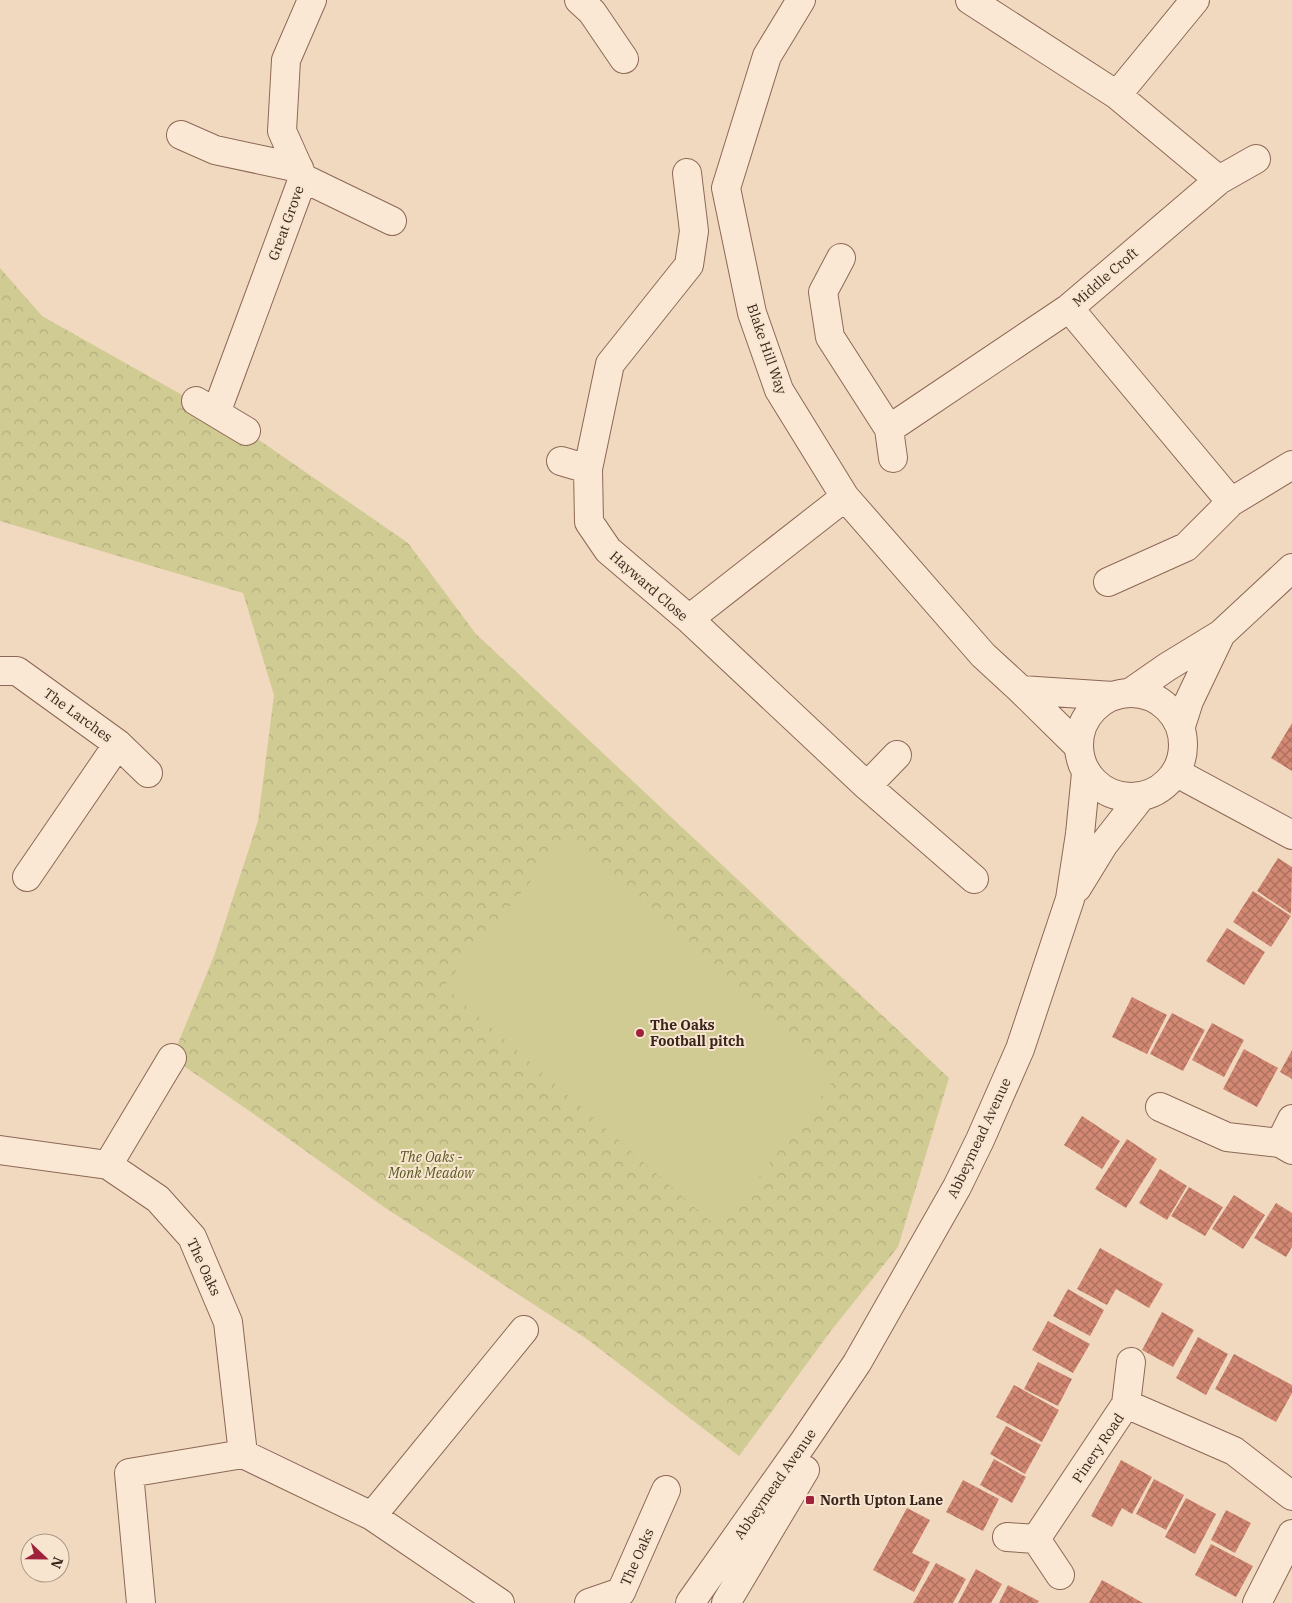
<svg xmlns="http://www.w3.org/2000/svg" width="1292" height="1603" font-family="'IBM Plex Serif',serif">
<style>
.park{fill:url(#park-crowns)}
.garden{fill:#d0cb93}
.building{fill:url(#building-cross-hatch)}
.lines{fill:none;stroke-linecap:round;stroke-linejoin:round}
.minor-casing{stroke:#8c6856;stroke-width:30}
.tertiary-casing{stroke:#8c6856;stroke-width:30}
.minor{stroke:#fbe8d4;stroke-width:28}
.tertiary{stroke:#fbe8d4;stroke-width:28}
.poi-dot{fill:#9f223b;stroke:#f8e5d0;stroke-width:2}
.labels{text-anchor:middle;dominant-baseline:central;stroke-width:4;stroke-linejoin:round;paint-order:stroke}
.street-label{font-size:14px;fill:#3a251c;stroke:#f8e5d0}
.poi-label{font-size:14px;font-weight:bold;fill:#3a251c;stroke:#f8e5d0;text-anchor:start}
.park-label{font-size:14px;font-style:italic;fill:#555821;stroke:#f8e5d0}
</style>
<defs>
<pattern id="park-crowns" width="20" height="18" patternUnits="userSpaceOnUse" patternTransform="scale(1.25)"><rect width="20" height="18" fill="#d0cb93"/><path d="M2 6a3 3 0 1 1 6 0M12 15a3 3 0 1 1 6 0" fill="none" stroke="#b3ae7e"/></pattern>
<pattern id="building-cross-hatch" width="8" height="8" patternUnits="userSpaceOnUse" patternTransform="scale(1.25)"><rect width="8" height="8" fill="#d28873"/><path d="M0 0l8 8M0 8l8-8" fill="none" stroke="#ab6f5e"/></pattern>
</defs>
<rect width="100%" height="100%" fill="#f1d9c0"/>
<!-- park -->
<path class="park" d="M 0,268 L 42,316 L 246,431 L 408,543 L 476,634 L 949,1078 L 898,1247 L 830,1332 L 739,1456 L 587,1339 L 384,1207 L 248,1110 L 172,1058 L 214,956 L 258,821 L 274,695 L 243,593 L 0,521 Z"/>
<!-- garden -->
<path class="garden" d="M 568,836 L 834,1080 L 719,1229 L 444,986 Z"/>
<!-- building -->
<path class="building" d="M 1292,723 L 1292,771 L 1271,758 Z
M 1278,858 L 1292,867 L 1291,914 L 1257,891 Z
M 1253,891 L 1291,916 L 1271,947 L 1233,922 Z
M 1227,928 L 1265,952 L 1244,985 L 1206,961 Z
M 1132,997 L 1167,1015 L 1147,1054 L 1112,1037 Z
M 1172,1013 L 1205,1030 L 1183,1071 L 1150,1054 Z
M 1212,1023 L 1244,1040 L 1224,1077 L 1192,1060 Z
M 1244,1049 L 1278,1068 L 1257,1107 L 1223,1089 Z
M 1292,1050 L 1292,1079 L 1280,1072 Z
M 1082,1116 L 1120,1141 L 1102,1169 L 1064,1145 Z
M 1127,1139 L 1157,1159 L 1126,1208 L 1095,1189 Z
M 1160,1169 L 1187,1186 L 1167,1220 L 1139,1203 Z
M 1189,1187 L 1223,1207 L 1205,1236 L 1171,1216 Z
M 1234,1195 L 1265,1215 L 1243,1249 L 1212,1229 Z
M 1276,1203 L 1292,1213 L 1292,1247 L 1286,1257 L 1254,1238 Z
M 1100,1248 L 1163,1284 L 1149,1308 L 1116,1289 L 1107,1305 L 1077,1289 Z
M 1068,1289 L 1104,1310 L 1090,1336 L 1053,1316 Z
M 1162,1312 L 1194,1330 L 1173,1367 L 1142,1350 Z
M 1048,1321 L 1090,1344 L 1073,1373 L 1032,1350 Z
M 1198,1337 L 1228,1354 L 1206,1395 L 1176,1378 Z
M 1234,1354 L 1292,1385 L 1292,1393 L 1276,1422 L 1215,1389 Z
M 1038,1362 L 1072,1379 L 1058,1406 L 1024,1389 Z
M 1014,1385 L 1059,1410 L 1042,1442 L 996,1417 Z
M 1006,1426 L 1041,1445 L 1025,1474 L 990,1454 Z
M 994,1459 L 1026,1477 L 1012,1503 L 980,1485 Z
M 1121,1460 L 1152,1477 L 1132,1514 L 1122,1508 L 1112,1527 L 1091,1516 Z
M 1154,1479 L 1184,1495 L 1166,1530 L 1136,1514 Z
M 963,1480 L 999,1499 L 983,1531 L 946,1512 Z
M 1186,1498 L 1216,1514 L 1195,1554 L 1165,1537 Z
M 907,1508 L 930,1520 L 912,1553 L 930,1562 L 914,1592 L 873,1570 Z
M 1226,1510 L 1251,1523 L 1235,1553 L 1211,1540 Z
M 1211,1544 L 1253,1566 L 1236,1597 L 1195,1575 Z
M 936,1563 L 966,1579 L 953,1603 L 913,1603 Z
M 976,1569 L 1002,1584 L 991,1603 L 958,1603 Z
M 1102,1580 L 1143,1603 L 1089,1603 Z
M 1008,1585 L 1039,1601 L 1037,1603 L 999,1603 Z"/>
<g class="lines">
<defs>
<path id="minor" d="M 579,0 L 592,12 L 624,59
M 801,0 L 767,56 L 726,188 L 752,313 L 779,390 L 845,497 L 983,655 L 1021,690 L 1078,746
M 1117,95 L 1195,0
M 181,135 L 215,150 L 299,168
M 687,173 L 694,231 L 689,265 L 610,364 L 588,469 L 589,522 L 608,550 L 689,619 L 867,786 L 974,879
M 303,178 L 392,221
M 1219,180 L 1256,159
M 841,258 L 823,292 L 830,337 L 889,429 L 1069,308 L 1219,180 L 1117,95 L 970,0
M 1069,308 L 1231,502
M 196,401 L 216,413
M 889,429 L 893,458
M 246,431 L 216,413 L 303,178 L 282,131 L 286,60 L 312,0
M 561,461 L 588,469
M 1108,582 L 1186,547 L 1231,502 L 1292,465
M 689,619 L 845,497
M 0,671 L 17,671 L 118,744 L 148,773
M 1021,690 L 1113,696
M 1177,773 L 1292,835
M 867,786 L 897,755
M 27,877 L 118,744
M 1160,1107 L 1227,1137 L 1280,1143 L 1292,1150
M 1280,1143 L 1292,1119
M 0,1150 L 108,1165 L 158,1199 L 192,1237 L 228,1322 L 243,1454 L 372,1516 L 500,1603
M 108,1165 L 172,1058
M 1126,1404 L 1131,1362
M 372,1516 L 524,1330
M 1007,1537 L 1036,1539
M 1060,1575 L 1036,1539 L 1126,1404 L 1234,1451 L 1292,1496
M 141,1603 L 129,1473 L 243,1454
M 589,1603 L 621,1592 L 666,1490
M 1257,1603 L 1292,1534"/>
<path id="tertiary" d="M 1131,692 L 1167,667 L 1221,634 L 1292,568
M1079 745a52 52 0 1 1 104 0a52 52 0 1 1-104 0Z
M 1181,726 L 1189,701 L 1221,634
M 1077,888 L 1104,844 L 1140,798
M 690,1603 L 805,1440 L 857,1363 L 957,1187 L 980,1140 L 1020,1049 L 1070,899 L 1080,834 L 1086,773
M 726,1603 L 805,1470"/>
</defs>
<!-- minor casing -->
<use href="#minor" class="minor-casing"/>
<!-- tertiary casing -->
<use href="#tertiary" class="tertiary-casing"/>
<!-- minor -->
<use href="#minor" class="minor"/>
<!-- tertiary -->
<use href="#tertiary" class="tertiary"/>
</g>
<!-- markers -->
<g class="poi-dot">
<circle cx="640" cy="1033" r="5"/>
<rect x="805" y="1495" width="10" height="10" rx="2.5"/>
</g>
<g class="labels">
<!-- street labels -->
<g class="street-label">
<text transform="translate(286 223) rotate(-70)">Great Grove</text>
<text transform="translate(1105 277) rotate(-41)">Middle Croft</text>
<text transform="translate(767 349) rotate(71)">Blake Hill Way</text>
<text transform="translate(649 586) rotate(41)">Hayward Close</text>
<text transform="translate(78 715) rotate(36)">The Larches</text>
<text transform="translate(979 1138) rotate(-65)">Abbeymead Avenue</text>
<text transform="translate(204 1267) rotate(65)">The Oaks</text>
<text transform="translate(1098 1448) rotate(-56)">Pinery Road</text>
<text transform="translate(775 1484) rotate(-55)">Abbeymead Avenue</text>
<text transform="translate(637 1557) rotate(-66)">The Oaks</text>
</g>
<!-- poi labels -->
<g class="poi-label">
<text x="650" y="1025">The Oaks<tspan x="650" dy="16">Football pitch</tspan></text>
<text x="820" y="1500">North Upton Lane</text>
</g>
<!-- park labels -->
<g class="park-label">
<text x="431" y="1157">The Oaks -<tspan x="431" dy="16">Monk Meadow</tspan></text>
</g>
</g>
<!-- north arrow -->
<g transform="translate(45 1558) rotate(112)"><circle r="24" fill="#f8e5d0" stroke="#ac9888"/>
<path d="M0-4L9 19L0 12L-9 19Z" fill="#9f223b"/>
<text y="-8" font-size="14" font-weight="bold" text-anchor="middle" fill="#3a251c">N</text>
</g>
</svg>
